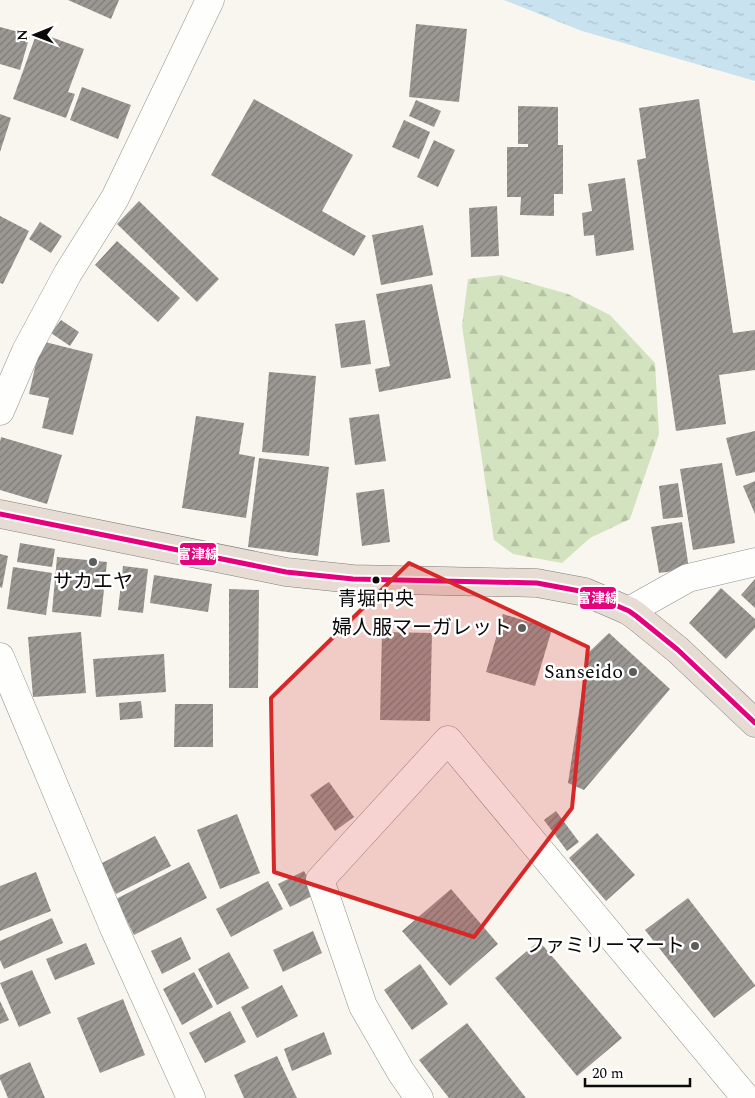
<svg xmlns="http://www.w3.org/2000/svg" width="755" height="1098" font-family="Spectral,'Noto Sans JP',serif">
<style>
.forest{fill:url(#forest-firs)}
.water{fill:url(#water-ripples)}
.building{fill:url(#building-hatch)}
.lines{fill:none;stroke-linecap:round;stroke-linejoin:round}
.minor-casing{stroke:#91908d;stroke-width:29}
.highway-casing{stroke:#7e7e7a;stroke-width:29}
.minor{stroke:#fefefc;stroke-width:28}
.highway{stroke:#e6dcd4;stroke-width:28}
.bus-1-casing{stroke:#fff;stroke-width:9}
.bus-1{stroke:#e5007d;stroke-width:5}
.marked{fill:#d62828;fill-opacity:0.2;stroke:#d62828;stroke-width:4;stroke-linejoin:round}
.poi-dot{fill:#5d5d5a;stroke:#fff;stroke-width:2}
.bus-dot{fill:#0a0a0a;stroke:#fff;stroke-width:2}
.labels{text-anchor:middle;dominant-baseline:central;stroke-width:5;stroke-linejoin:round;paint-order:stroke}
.bus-label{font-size:19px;fill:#0a0a0a;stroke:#fff}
.poi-label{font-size:20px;fill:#0a0a0a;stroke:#fff;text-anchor:end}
.line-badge{stroke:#fff;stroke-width:2}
.badge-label{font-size:14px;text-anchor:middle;font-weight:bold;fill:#fff}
</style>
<defs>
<pattern id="forest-firs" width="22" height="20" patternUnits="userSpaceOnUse" patternTransform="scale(1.25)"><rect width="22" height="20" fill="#d3e3bf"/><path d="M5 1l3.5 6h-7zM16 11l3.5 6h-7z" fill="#b4c1a3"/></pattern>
<pattern id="water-ripples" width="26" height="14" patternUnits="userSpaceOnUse" patternTransform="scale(1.25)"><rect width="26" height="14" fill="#c8e3ef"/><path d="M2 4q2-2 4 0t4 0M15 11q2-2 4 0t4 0" fill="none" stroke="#aac1cc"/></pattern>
<pattern id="building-hatch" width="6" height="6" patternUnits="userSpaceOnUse" patternTransform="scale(1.25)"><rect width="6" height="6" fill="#9b9894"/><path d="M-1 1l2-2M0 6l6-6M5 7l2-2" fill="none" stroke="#7d7a77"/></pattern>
</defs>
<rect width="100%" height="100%" fill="#f8f6ee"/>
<!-- forest -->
<path class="forest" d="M 501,275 L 568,294 L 610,315 L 655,363 L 659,434 L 630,519 L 590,538 L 562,563 L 513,554 L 494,540 L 462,326 L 468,279 Z"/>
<!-- water -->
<path class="water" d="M 504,0 L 755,0 L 755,81 L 582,31 Z"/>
<!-- building -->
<path class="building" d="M 68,0 L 119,0 L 111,19 Z
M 416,24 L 467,29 L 459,102 L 409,97 Z
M 0,27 L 30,35 L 20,70 L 0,64 Z
M 37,32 L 84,49 L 68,92 L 75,94 L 66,118 L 13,99 Z
M 82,87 L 131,105 L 118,139 L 70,120 Z
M 254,99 L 353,155 L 322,211 L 366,236 L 354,256 L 211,175 Z
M 699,99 L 733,333 L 755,330 L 755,370 L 719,375 L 726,424 L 676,431 L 637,160 L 646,158 L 639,108 Z
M 416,100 L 441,111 L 434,127 L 409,116 Z
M 518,106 L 558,107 L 558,145 L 563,145 L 563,194 L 554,194 L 554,216 L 520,215 L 521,197 L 507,197 L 507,147 L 528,147 L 528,144 L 518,144 Z
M 0,114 L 11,118 L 0,152 Z
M 404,120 L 430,132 L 419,159 L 392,147 Z
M 434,140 L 455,150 L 438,187 L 417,177 Z
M 625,178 L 634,250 L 596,256 L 594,235 L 584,236 L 582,213 L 592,211 L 588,184 Z
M 139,201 L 219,279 L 197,302 L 117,224 Z
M 497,206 L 499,256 L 471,257 L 469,208 Z
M 0,216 L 29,231 L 3,284 L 0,283 Z
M 40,222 L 62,236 L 51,253 L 29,239 Z
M 423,225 L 433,275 L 381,285 L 372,235 Z
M 117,241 L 180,298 L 158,322 L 95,265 Z
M 432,284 L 451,378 L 379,392 L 375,369 L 390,366 L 376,294 Z
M 61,320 L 79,332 L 70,346 L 51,333 Z
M 365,320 L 371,364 L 341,368 L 335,324 Z
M 41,341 L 93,354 L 73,435 L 42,428 L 49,398 L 29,394 Z
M 269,372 L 316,376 L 309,456 L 262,452 Z
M 379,414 L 386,461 L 355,465 L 349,418 Z
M 196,416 L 244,423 L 239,454 L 255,457 L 246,518 L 182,508 Z
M 755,431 L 755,472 L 736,476 L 726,438 Z
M 1,437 L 62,455 L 47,504 L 0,490 L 0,442 Z
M 259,458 L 329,467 L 318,556 L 248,547 Z
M 722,463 L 735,543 L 693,550 L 680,469 Z
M 755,481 L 755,514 L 743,486 Z
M 678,483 L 683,517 L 663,519 L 659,486 Z
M 384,489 L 390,542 L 362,546 L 356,493 Z
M 682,522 L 689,569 L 659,573 L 651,527 Z
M 20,543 L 55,549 L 52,567 L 17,562 Z
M 0,554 L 8,556 L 2,588 L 0,587 Z
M 57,557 L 107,562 L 101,617 L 52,612 Z
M 123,566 L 148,569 L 143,613 L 118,610 Z
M 13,567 L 52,573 L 46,615 L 7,609 Z
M 154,575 L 212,584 L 208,612 L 150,603 Z
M 755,579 L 755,608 L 741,595 Z
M 721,588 L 755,619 L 755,628 L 726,659 L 689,623 Z
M 229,589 L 259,590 L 258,688 L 229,688 Z
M 503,614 L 552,629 L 535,686 L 486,672 Z
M 81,632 L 86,693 L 33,697 L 28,637 Z
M 382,632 L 432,633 L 430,721 L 380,720 Z
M 609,633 L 670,689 L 584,790 L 568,783 L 588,653 Z
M 164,654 L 166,692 L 96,697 L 93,659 Z
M 141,701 L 143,718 L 120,720 L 119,703 Z
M 175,704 L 213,704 L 213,747 L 174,747 Z
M 329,782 L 354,817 L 335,831 L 310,795 Z
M 556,811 L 579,842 L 567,851 L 544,820 Z
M 237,814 L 260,873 L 220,889 L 197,830 Z
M 597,833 L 635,875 L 606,901 L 569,858 Z
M 155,836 L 171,866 L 116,894 L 100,864 Z
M 189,862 L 207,898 L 134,935 L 116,899 Z
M 304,871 L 316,894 L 290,907 L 278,884 Z
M 36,872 L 51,911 L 0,931 L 0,886 Z
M 268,881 L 283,909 L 231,937 L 216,909 Z
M 451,889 L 498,944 L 450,986 L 402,931 Z
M 688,898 L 755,985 L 755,986 L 714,1018 L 645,930 Z
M 52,918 L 63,943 L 4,969 L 0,960 L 0,941 Z
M 313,931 L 322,953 L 283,972 L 273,950 Z
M 181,937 L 191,959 L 162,974 L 151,951 Z
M 539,941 L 622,1038 L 577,1076 L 495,978 Z
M 86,943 L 95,964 L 55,980 L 46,959 Z
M 229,952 L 249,988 L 217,1005 L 198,969 Z
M 420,964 L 448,1004 L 412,1030 L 384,990 Z
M 32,970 L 51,1013 L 19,1027 L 0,983 Z
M 194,972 L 213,1007 L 182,1025 L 163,989 Z
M 282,985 L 298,1016 L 257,1038 L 241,1007 Z
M 123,999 L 145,1055 L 100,1073 L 77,1018 Z
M 0,1001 L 9,1020 L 0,1024 Z
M 230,1011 L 246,1042 L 205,1063 L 189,1033 Z
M 467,1023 L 526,1098 L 449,1098 L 419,1060 Z
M 324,1032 L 332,1054 L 292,1071 L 284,1049 Z
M 277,1056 L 297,1098 L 244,1098 L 234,1075 Z
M 30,1062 L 45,1098 L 8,1098 L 0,1079 L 0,1075 Z"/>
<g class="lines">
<defs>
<path id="minor" d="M 0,411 L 26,351 L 68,273 L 115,198 L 210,0
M 629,611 L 688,578 L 755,562
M 0,657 L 114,928 L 191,1098
M 419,1098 L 401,1072 L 363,1006 L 320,880 L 448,740 L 746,1098"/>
<path id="highway" d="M 0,514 L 286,572 L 353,579 L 537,583 L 585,592 L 629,611 L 636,616 L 678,650 L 755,723"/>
</defs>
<!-- minor casing -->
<use href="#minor" class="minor-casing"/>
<!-- highway casing -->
<use href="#highway" class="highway-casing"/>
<!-- minor -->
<use href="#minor" class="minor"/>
<!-- highway -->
<use href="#highway" class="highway"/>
<defs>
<path id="bus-1" d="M 0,514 L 286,572 L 353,579 L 537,583 L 585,592 L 629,611 L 636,616 L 678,650 L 755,723"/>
</defs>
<!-- bus-1 casing -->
<use href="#bus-1" class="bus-1-casing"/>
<!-- bus-1 -->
<use href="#bus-1" class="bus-1"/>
</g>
<!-- marked area -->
<path class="marked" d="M 409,563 L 588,647 L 572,808 L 474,937 L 274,872 L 271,698 Z"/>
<!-- markers -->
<g class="poi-dot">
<circle cx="93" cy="562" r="5"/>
<circle cx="522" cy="628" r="5"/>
<circle cx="633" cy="672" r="5"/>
<circle cx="695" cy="946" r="5"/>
</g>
<circle class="bus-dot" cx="376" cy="580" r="4.5"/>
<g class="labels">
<!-- bus labels -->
<g class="bus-label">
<text x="376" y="599">青堀中央</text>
</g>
<!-- poi labels -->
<g class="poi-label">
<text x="93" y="582" text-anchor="middle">サカエヤ</text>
<text x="512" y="628">婦人服マーガレット</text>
<text x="623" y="672">Sanseido</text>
<text x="685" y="946">ファミリーマート</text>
</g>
</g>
<g class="line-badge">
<rect x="179" y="542" width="38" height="24" rx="5" fill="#e5007d"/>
<rect x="579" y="586" width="38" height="24" rx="5" fill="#e5007d"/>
</g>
<g class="badge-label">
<text x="198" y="559">富津線</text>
<text x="598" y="603">富津線</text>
</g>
<!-- north arrow -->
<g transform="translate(35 35) rotate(269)" stroke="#ffffff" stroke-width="4" paint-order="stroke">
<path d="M0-4L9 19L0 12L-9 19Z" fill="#0a0a0a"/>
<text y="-8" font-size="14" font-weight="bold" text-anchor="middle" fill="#0a0a0a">N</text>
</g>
<!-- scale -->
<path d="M585 1078v8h105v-8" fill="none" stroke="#0a0a0a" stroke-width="2.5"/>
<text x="592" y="1078" font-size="15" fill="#0a0a0a" stroke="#ffffff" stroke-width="4" paint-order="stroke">20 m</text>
</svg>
